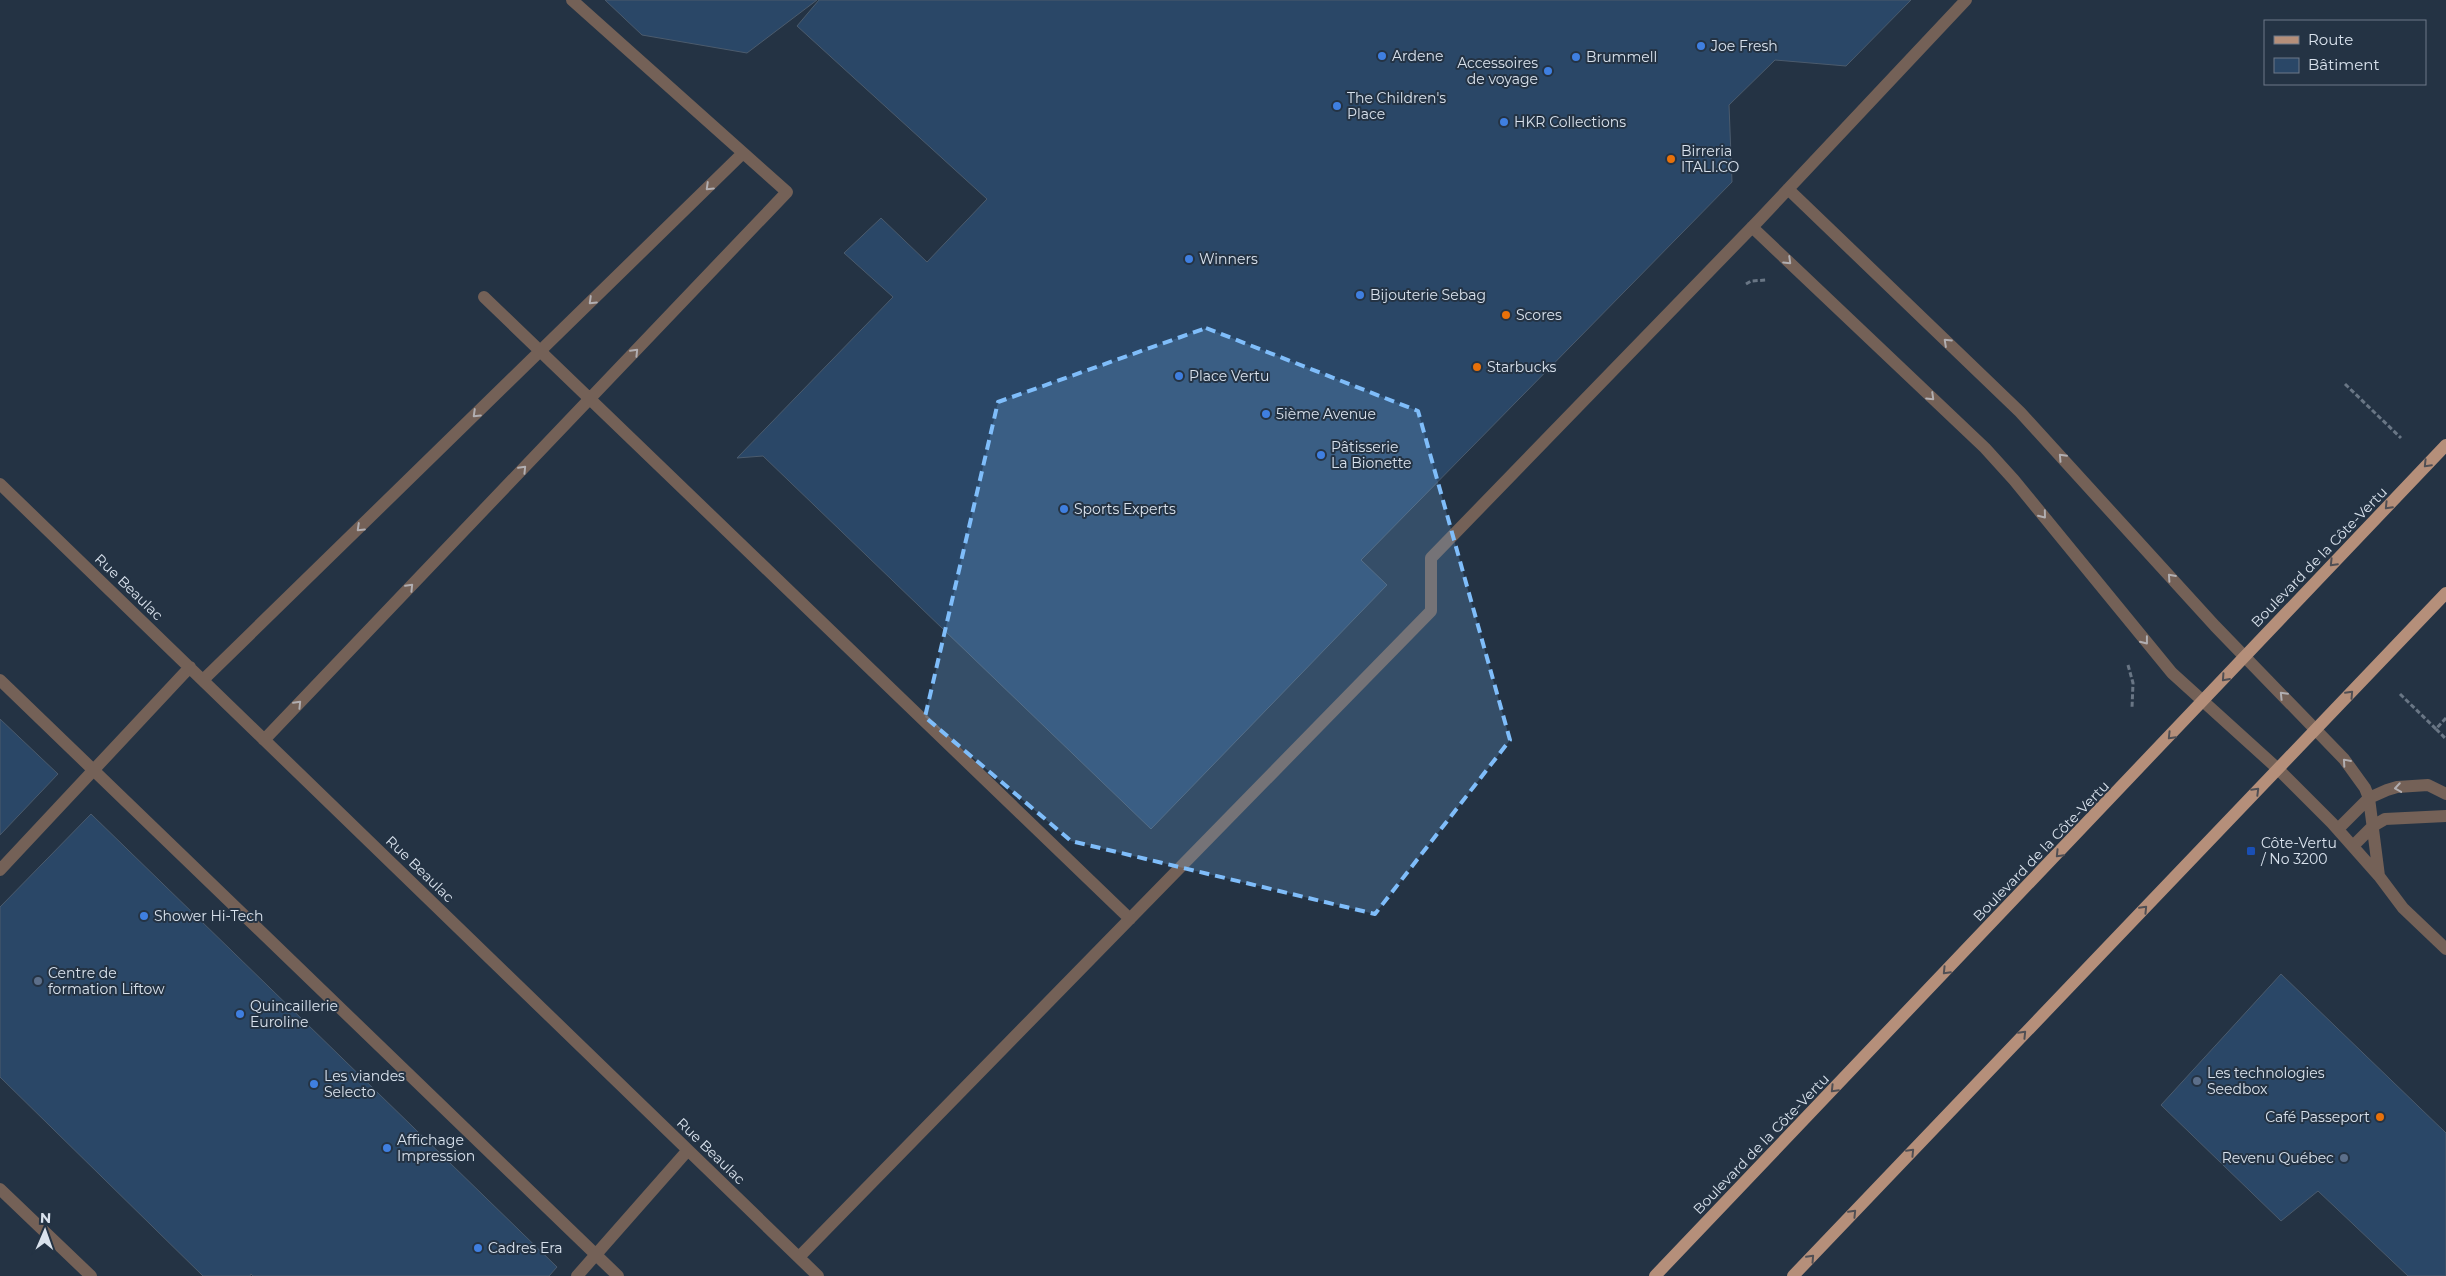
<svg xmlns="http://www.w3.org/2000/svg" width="2446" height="1276" font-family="Montserrat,sans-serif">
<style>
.building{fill:#2a4767;stroke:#4b5b6d}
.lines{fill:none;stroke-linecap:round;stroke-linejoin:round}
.path{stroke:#697685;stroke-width:3;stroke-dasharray:5 2.5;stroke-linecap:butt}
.minor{stroke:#746157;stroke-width:12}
.major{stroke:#b58f7a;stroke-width:12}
.oneway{stroke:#b1aeb1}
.oneway2{stroke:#504f54}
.marked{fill:#7fbdfa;fill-opacity:0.2;stroke:#7fbdfa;stroke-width:4;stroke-dasharray:10 6;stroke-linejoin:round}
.shop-dot{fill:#3f7fe0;stroke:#243344;stroke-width:2}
.food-dot{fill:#e8710a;stroke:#243344;stroke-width:2}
.transit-dot{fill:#1a4fb4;stroke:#243344;stroke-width:2}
.service-dot{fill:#5c6f8a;stroke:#243344;stroke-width:2}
.labels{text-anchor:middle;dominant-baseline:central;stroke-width:4;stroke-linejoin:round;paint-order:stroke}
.poi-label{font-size:14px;fill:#d9e2ed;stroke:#243344;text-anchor:start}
.street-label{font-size:14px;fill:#d9e2ed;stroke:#243344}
</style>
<rect width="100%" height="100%" fill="#243344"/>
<!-- building -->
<path class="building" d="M 605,0 L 817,0 L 747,53 L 642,35 Z
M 819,0 L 1911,0 L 1846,66 L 1775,60 L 1729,105 L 1732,182 L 1361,560 L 1387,585 L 1151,829 L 763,456 L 737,458 L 893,297 L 844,253 L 881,218 L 927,262 L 987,199 L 797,26 Z
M 0,719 L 58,774 L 0,835 Z
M 91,814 L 557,1267 L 549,1276 L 253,1276 L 251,1274 L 250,1276 L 203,1276 L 0,1077 L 0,907 Z
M 2281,974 L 2446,1133 L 2446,1276 L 2408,1276 L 2318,1191 L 2281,1221 L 2161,1105 Z"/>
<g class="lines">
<!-- path -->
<path class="path" d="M 1746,284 L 1751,281 L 1766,280
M 2345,384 L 2401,438
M 2128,665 L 2133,683 L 2132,708
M 2400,694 L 2436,729 L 2446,718
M 2436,729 L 2446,739"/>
<!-- minor -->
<path class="minor" d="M 1788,189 L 2020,412 L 2215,626 L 2344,759 L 2365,788 L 2369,798 L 2379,876
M 1752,227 L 1985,448 L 2014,480 L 2172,673 L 2278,769 L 2332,823 L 2379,876 L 2403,908 L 2446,949
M 484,297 L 1130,919
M 0,484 L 818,1276
M 0,680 L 618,1276
M 203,680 L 743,153
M 264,740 L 787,192 L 572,0
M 2338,829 L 2369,798 L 2387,790 L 2397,787 L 2428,785 L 2446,794
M 2353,846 L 2373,826 L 2385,819 L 2446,816
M 0,870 L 190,667
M 0,1189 L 91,1276
M 799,1257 L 1431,611 L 1431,558 L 1759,220 L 1966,0
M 577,1276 L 688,1150"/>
<!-- major -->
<path class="major" d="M 1655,1276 L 2446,445
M 1793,1276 L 2446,593"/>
</g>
<!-- one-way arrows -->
<defs><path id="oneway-chevron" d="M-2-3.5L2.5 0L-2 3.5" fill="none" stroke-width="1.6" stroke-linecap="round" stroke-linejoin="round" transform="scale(1.25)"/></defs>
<g class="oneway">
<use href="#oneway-chevron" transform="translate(709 187) rotate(136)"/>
<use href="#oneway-chevron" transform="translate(1788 261) rotate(44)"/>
<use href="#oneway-chevron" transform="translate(592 301) rotate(136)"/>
<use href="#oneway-chevron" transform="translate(1947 342) rotate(-137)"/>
<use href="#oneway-chevron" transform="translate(635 352) rotate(-46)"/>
<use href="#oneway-chevron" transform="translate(1931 397) rotate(44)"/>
<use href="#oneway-chevron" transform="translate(476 414) rotate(136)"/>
<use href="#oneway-chevron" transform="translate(2062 457) rotate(-133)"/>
<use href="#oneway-chevron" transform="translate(523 469) rotate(-46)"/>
<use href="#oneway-chevron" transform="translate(2043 515) rotate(51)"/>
<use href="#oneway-chevron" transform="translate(360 528) rotate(136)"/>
<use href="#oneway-chevron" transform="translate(2171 577) rotate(-132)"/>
<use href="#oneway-chevron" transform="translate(410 587) rotate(-46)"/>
<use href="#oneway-chevron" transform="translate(2145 641) rotate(52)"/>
<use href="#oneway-chevron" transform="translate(2283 695) rotate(-134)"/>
<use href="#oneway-chevron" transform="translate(298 704) rotate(-46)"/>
<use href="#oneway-chevron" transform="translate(2346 762) rotate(-131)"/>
<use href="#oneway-chevron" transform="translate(2398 788) rotate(171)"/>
</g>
<g class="oneway2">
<use href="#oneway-chevron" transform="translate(2427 464) rotate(134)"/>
<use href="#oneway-chevron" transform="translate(2388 506) rotate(134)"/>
<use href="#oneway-chevron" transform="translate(2333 563) rotate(134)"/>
<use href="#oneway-chevron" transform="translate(2225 678) rotate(132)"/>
<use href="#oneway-chevron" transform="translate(2350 694) rotate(-47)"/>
<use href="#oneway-chevron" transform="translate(2171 736) rotate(134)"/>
<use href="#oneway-chevron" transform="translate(2256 791) rotate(-45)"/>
<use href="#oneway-chevron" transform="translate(2059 854) rotate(134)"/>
<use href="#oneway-chevron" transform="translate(2144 909) rotate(-46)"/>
<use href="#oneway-chevron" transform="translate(1946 971) rotate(134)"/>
<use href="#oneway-chevron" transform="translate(2023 1034) rotate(-46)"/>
<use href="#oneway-chevron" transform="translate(1834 1089) rotate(134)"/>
<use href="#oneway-chevron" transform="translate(1911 1152) rotate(-46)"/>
<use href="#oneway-chevron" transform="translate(1853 1213) rotate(-46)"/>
<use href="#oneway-chevron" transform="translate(1811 1258) rotate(-47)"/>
</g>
<!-- marked area -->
<path class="marked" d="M 1206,328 L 1418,411 L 1510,740 L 1375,914 L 1071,841 L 925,717 L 998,402 Z"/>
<!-- markers -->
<g class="shop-dot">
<circle cx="1701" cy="46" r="5"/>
<circle cx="1382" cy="56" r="5"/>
<circle cx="1576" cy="57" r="5"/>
<circle cx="1548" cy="71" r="5"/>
<circle cx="1337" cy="106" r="5"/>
<circle cx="1504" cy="122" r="5"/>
<circle cx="1189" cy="259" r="5"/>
<circle cx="1360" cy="295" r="5"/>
<circle cx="1179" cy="376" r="5"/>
<circle cx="1266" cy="414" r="5"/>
<circle cx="1321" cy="455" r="5"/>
<circle cx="1064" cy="509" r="5"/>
<circle cx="144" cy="916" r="5"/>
<circle cx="240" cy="1014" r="5"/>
<circle cx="314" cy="1084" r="5"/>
<circle cx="387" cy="1148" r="5"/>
<circle cx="478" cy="1248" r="5"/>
</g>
<g class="food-dot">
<circle cx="1671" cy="159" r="5"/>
<circle cx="1506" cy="315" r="5"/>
<circle cx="1477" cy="367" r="5"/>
<circle cx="2380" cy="1117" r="5"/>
</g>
<rect class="transit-dot" x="2246" y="846" width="10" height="10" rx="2.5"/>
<g class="service-dot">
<circle cx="38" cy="981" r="5"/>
<circle cx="2197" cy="1081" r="5"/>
<circle cx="2344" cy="1158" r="5"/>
</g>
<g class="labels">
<!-- poi labels -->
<g class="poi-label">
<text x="1711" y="46">Joe Fresh</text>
<text x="1392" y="56">Ardene</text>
<text x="1586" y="57">Brummell</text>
<text x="1538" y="63" text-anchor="end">Accessoires<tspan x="1538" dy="16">de voyage</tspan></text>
<text x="1347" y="98">The Children's<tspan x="1347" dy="16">Place</tspan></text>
<text x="1514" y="122">HKR Collections</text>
<text x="1681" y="151">Birreria<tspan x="1681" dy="16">ITALI.CO</tspan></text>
<text x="1199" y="259">Winners</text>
<text x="1370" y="295">Bijouterie Sebag</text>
<text x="1516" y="315">Scores</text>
<text x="1487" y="367">Starbucks</text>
<text x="1189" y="376">Place Vertu</text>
<text x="1276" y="414">5ième Avenue</text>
<text x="1331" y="447">Pâtisserie<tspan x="1331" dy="16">La Bionette</tspan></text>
<text x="1074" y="509">Sports Experts</text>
<text x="2261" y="843">Côte-Vertu<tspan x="2261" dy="16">/ No 3200</tspan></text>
<text x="154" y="916">Shower Hi-Tech</text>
<text x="48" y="973">Centre de<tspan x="48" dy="16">formation Liftow</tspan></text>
<text x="250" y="1006">Quincaillerie<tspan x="250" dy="16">Euroline</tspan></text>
<text x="2207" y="1073">Les technologies<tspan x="2207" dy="16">Seedbox</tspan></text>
<text x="324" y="1076">Les viandes<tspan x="324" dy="16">Selecto</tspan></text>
<text x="2370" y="1117" text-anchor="end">Café Passeport</text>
<text x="397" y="1140">Affichage<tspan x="397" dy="16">Impression</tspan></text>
<text x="2334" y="1158" text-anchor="end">Revenu Québec</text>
<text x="488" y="1248">Cadres Era</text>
</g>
<!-- street labels -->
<g class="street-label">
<text transform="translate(2319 557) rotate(-46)">Boulevard de la Côte-Vertu</text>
<text transform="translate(129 587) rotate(44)">Rue Beaulac</text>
<text transform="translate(2041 851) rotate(-46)">Boulevard de la Côte-Vertu</text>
<text transform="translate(420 869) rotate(44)">Rue Beaulac</text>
<text transform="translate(1761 1144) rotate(-46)">Boulevard de la Côte-Vertu</text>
<text transform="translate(711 1151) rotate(44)">Rue Beaulac</text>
</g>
</g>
<!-- legend -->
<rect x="2264" y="20" width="162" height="65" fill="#243344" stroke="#6c7988"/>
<rect x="2274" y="36" width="25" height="8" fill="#b58f7a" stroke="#6c7988"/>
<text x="2308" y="45" font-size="15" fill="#d9e2ed">Route</text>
<rect x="2274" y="58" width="25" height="15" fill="#2a4767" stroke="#6c7988"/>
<text x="2308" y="70" font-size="15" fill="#d9e2ed">Bâtiment</text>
<!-- north arrow -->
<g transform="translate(45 1231) rotate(2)" stroke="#243344" stroke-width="4" paint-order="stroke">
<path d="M0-4L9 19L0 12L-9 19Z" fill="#d9e2ed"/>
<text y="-8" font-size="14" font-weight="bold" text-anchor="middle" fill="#d9e2ed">N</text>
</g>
</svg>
